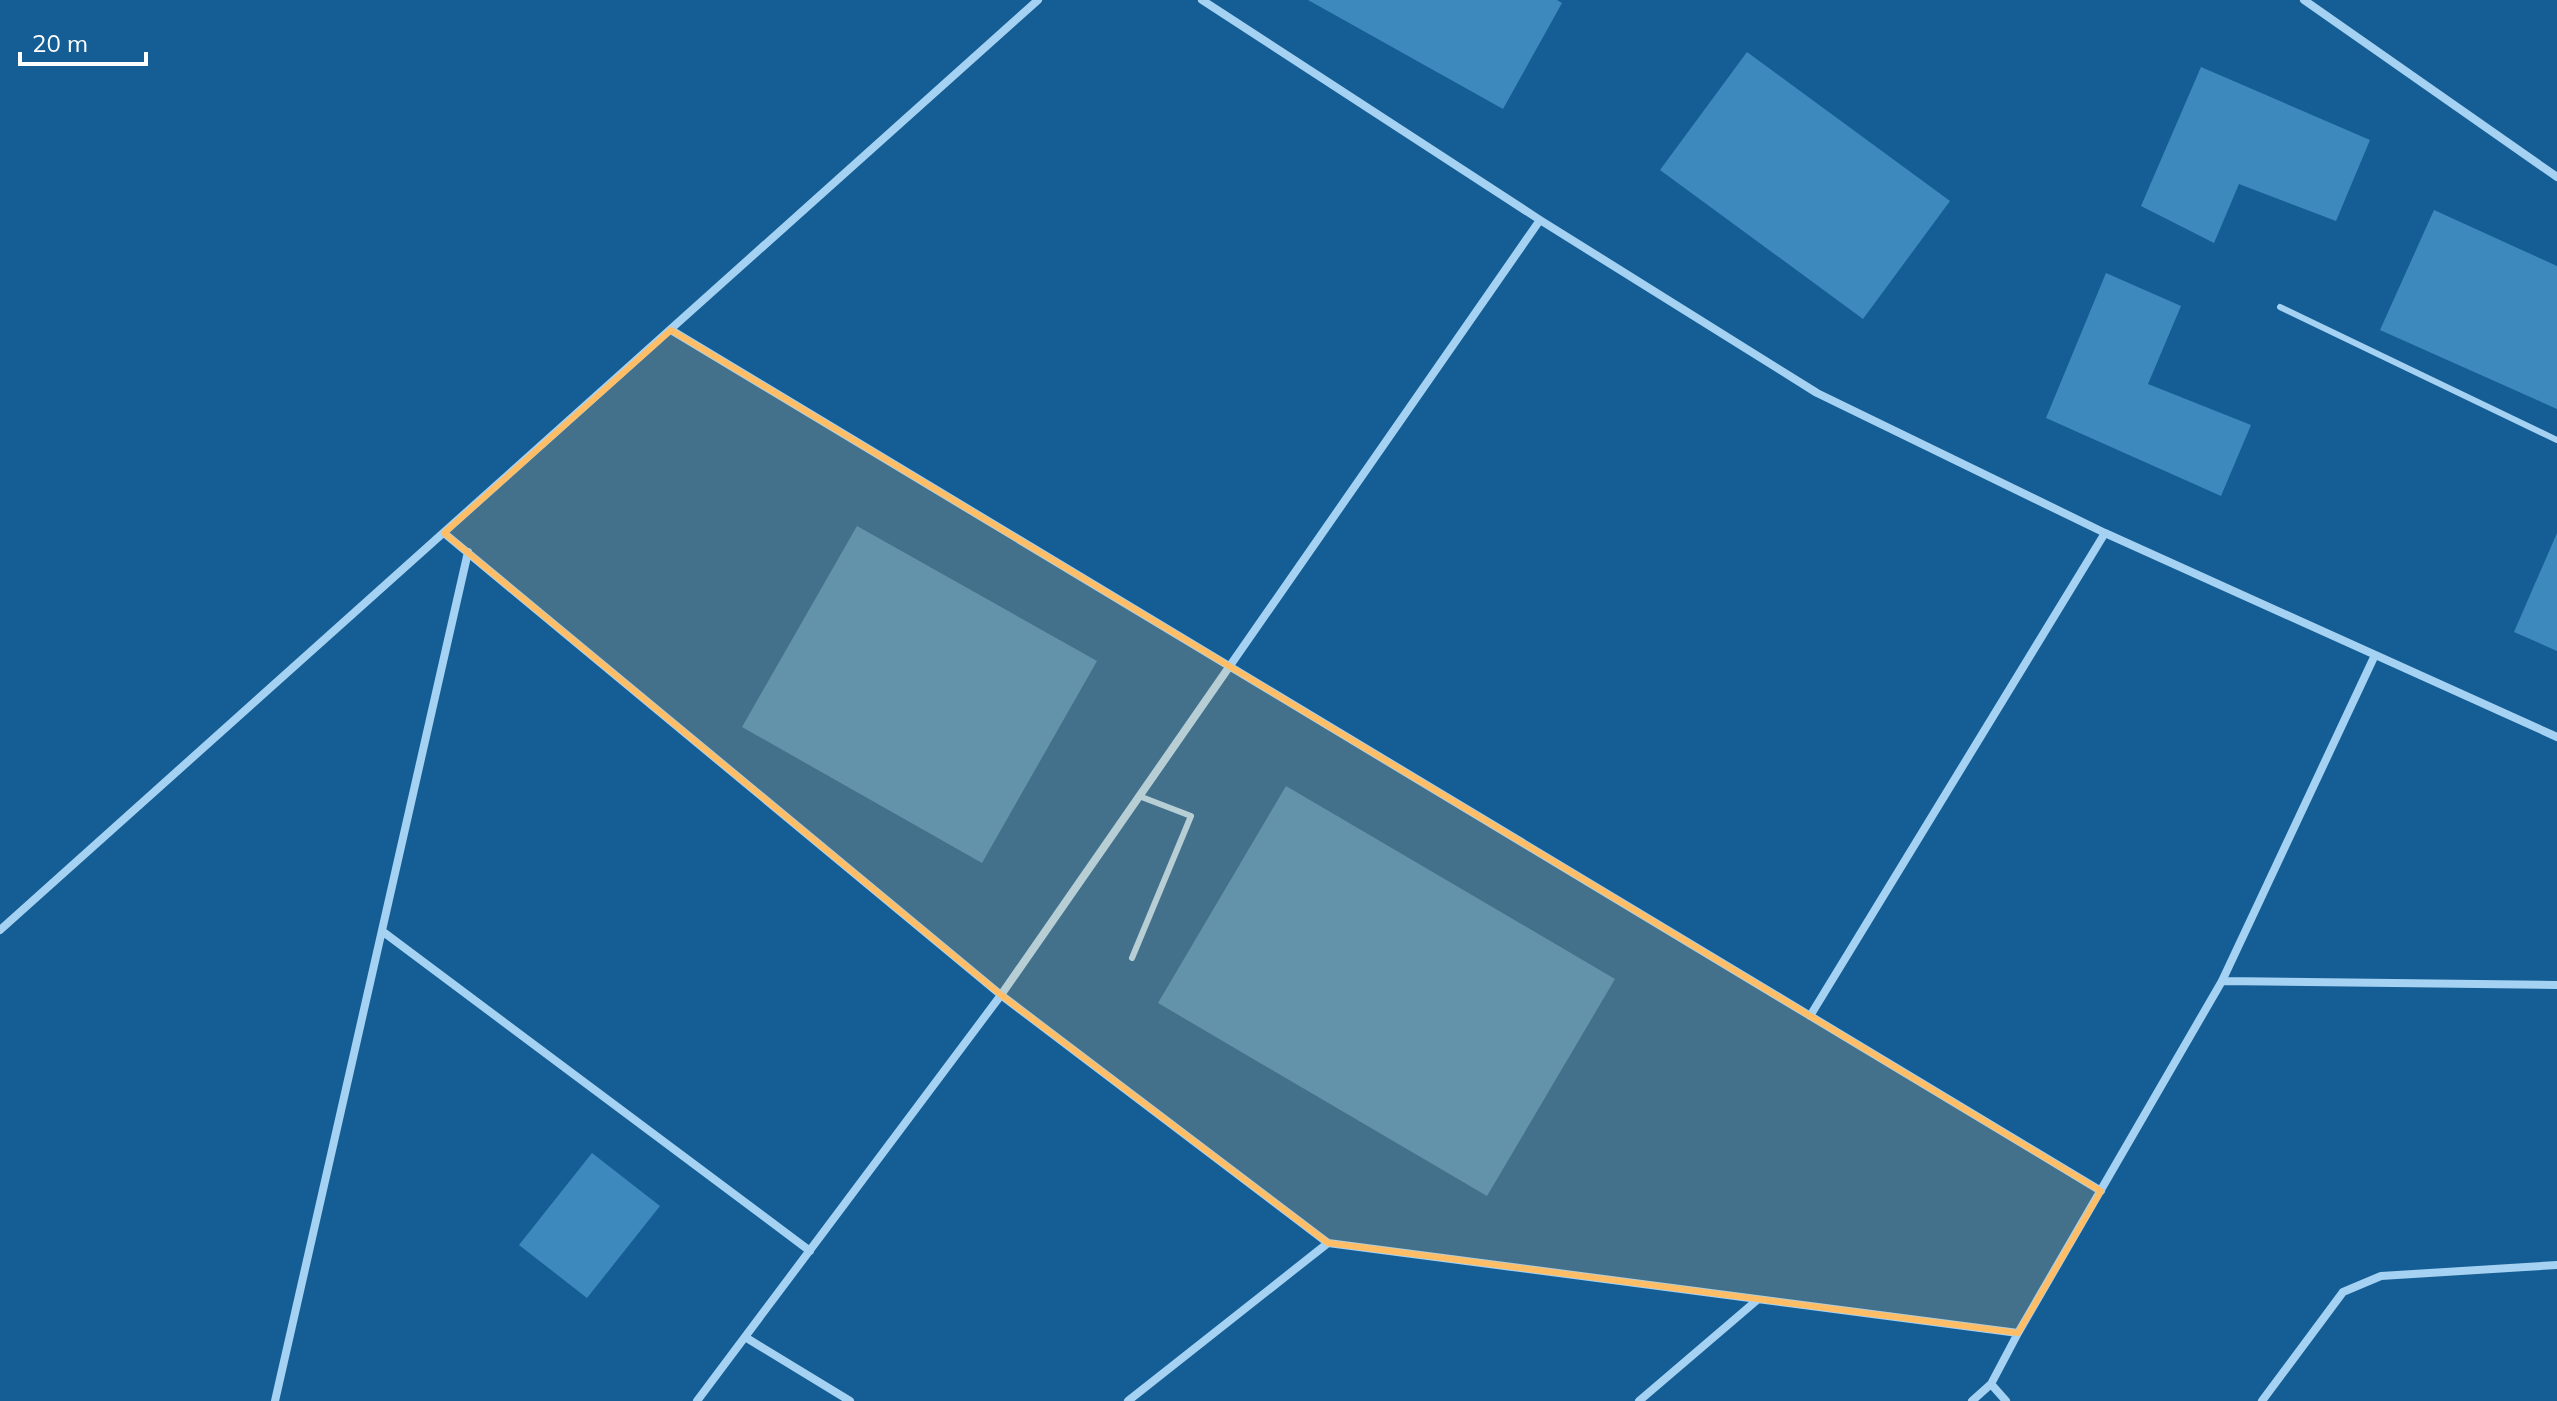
<svg xmlns="http://www.w3.org/2000/svg" width="2557" height="1401" font-family="Mulish,sans-serif">
<style>
.building{fill:#3d88bd}
.lines{fill:none;stroke-linecap:round;stroke-linejoin:round}
.lane{stroke:#a5d2f2;stroke-width:6}
.street{stroke:#a5d2f2;stroke-width:8}
.marked{fill:#ffbd66;fill-opacity:0.2;stroke:#ffbd66;stroke-width:6;stroke-linejoin:round}
</style>
<rect width="100%" height="100%" fill="#155e95"/>
<!-- building -->
<path class="building" d="M 1308,0 L 1557,0 L 1562,3 L 1503,109 Z
M 1747,52 L 1950,201 L 1863,319 L 1660,170 Z
M 2201,67 L 2370,140 L 2336,221 L 2239,184 L 2214,243 L 2141,206 Z
M 2434,210 L 2557,266 L 2557,409 L 2380,330 Z
M 2106,273 L 2181,306 L 2148,384 L 2251,425 L 2221,496 L 2046,418 Z
M 857,526 L 1097,661 L 982,863 L 742,727 Z
M 2557,533 L 2557,651 L 2514,632 Z
M 1286,786 L 1615,979 L 1487,1196 L 1158,1003 Z
M 592,1153 L 660,1206 L 587,1298 L 519,1245 Z"/>
<g class="lines">
<!-- lane -->
<path class="lane" d="M 2280,307 L 2557,440
M 1132,958 L 1191,816 L 1139,796"/>
<!-- street -->
<path class="street" d="M 1202,0 L 1540,220 L 1817,393 L 2105,533 L 2557,737
M 2304,0 L 2557,177
M 671,330 L 2101,1191
M 444,533 L 1001,995 L 1328,1243 L 2018,1333 L 1991,1384 L 2006,1401
M 0,930 L 1038,0
M 382,931 L 810,1251
M 2222,981 L 2557,985
M 1810,1016 L 2105,533
M 2018,1333 L 2222,981 L 2375,655
M 745,1337 L 850,1401
M 275,1401 L 468,552
M 697,1401 L 1001,995 L 1540,220
M 1128,1401 L 1328,1243
M 1639,1401 L 1756,1301
M 1972,1401 L 1991,1384
M 2262,1401 L 2343,1292 L 2381,1276 L 2557,1265"/>
</g>
<!-- marked area -->
<path class="marked" d="M 671,330 L 2101,1191 L 2018,1333 L 1328,1243 L 1001,995 L 444,533 Z"/>
<!-- scale -->
<path d="M20 52v12h126v-12" fill="none" stroke="#ffffff" stroke-width="4"/>
<text x="32" y="52" font-size="24" fill="#ffffff" stroke="#155e95" stroke-width="6" paint-order="stroke">20 m</text>
</svg>
